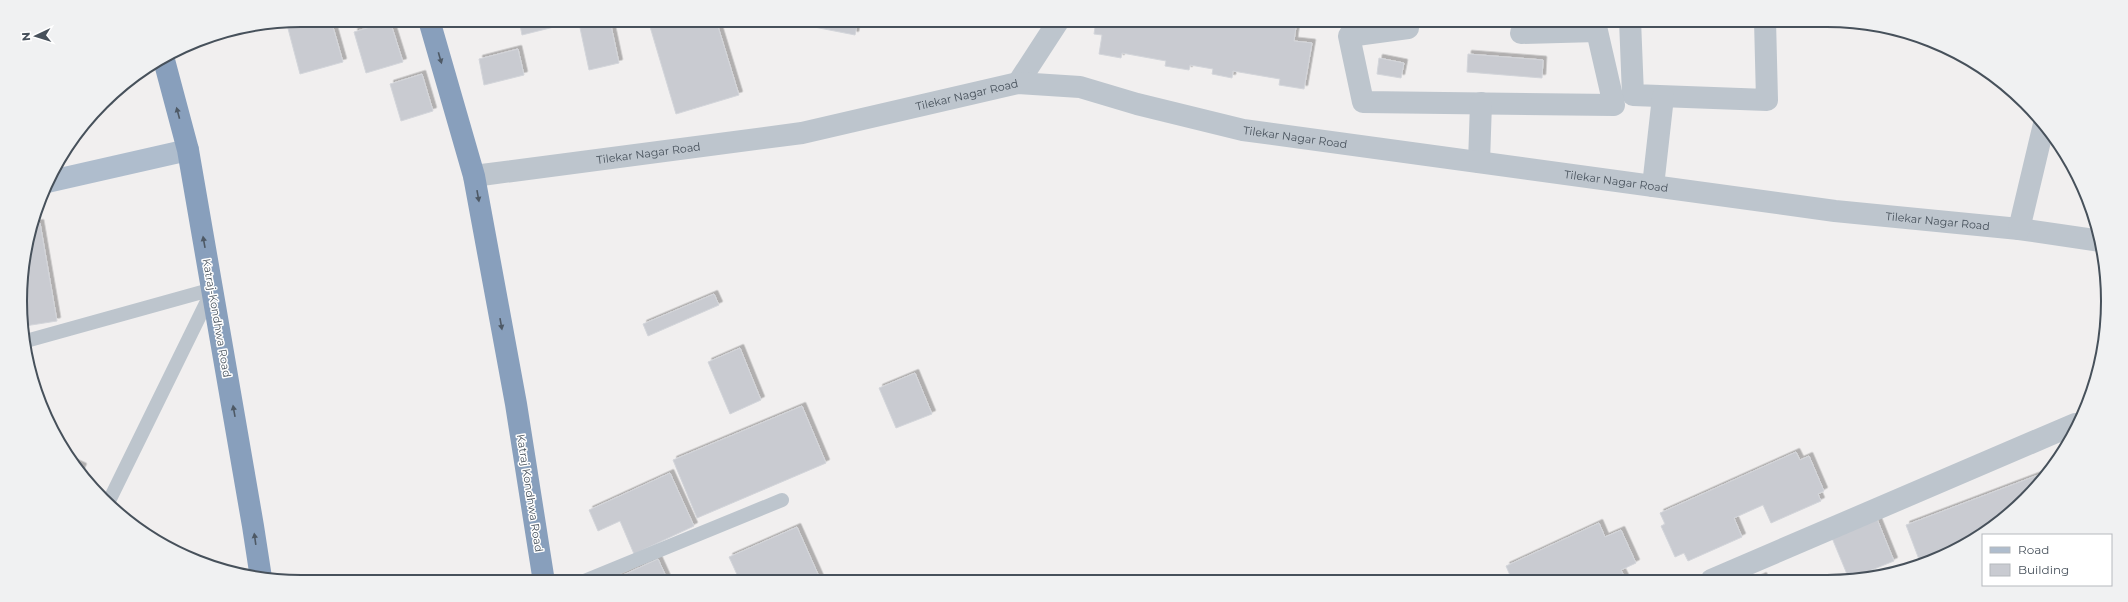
<svg xmlns="http://www.w3.org/2000/svg" width="2128" height="602" font-family="Montserrat,sans-serif">
<style>
.building{fill:#c9cbd1;stroke:#d3d5da;filter:url(#shadow)}
.lines{fill:none;stroke-linecap:round;stroke-linejoin:round}
.lane{stroke:#bdc5cd;stroke-width:14}
.street{stroke:#bdc5cd;stroke-width:22}
.primary{stroke:#afbdcd;stroke-width:22}
.highway{stroke:#889fbc;stroke-width:22}
.oneway{fill:#4e5965}
.labels{text-anchor:middle;dominant-baseline:central;stroke-width:3;stroke-linejoin:round;paint-order:stroke}
.street-label{font-size:11px;fill:#47515b;stroke:#fff}
.rim{fill:none;stroke:#47515b;stroke-width:2}
</style>
<defs>
<filter id="shadow"><feDropShadow dx="3.5" dy="-3.5" stdDeviation="0" flood-color="#0004"/></filter>
</defs>
<rect width="100%" height="100%" fill="#f1efef"/>
<!-- building -->
<path class="building" d="M 301,20 L 331,20 L 343,62 L 300,74 L 286,21 Z
M 519,20 L 582,20 L 522,35 Z
M 648,20 L 716,20 L 739,95 L 676,114 Z
M 810,20 L 858,20 L 855,35 L 809,26 Z
M 863,20 L 890,20 L 888,26 Z
M 1096,20 L 1297,20 L 1294,41 L 1312,43 L 1304,89 L 1279,85 L 1280,79 L 1233,71 L 1232,78 L 1212,74 L 1213,69 L 1190,65 L 1189,70 L 1165,66 L 1166,61 L 1122,53 L 1121,58 L 1099,54 L 1102,35 L 1094,34 Z
M 390,21 L 403,62 L 366,73 L 354,32 Z
M 610,21 L 619,63 L 589,70 L 580,28 Z
M 518,49 L 524,75 L 484,85 L 479,59 Z
M 1468,54 L 1543,60 L 1542,78 L 1467,72 Z
M 1379,58 L 1404,63 L 1401,78 L 1377,74 Z
M 422,74 L 433,111 L 401,121 L 390,84 Z
M 107,99 L 109,107 L 96,111 Z
M 40,223 L 57,321 L 25,326 L 21,282 L 30,228 L 31,225 Z
M 714,294 L 719,305 L 648,336 L 643,324 Z
M 740,348 L 761,400 L 730,414 L 708,362 Z
M 915,373 L 932,414 L 896,428 L 879,388 Z
M 802,406 L 826,463 L 697,518 L 673,460 Z
M 1796,452 L 1800,460 L 1809,456 L 1824,491 L 1818,494 L 1821,501 L 1771,523 L 1763,505 L 1734,518 L 1742,537 L 1688,561 L 1684,553 L 1675,557 L 1661,526 L 1665,524 L 1660,513 Z
M 72,462 L 83,467 L 80,474 L 78,472 Z
M 2046,472 L 2012,512 L 1951,553 L 1920,562 L 1906,525 Z
M 670,473 L 694,526 L 634,554 L 620,521 L 598,531 L 589,510 Z
M 1877,519 L 1894,561 L 1849,579 L 1832,538 Z
M 1599,523 L 1605,537 L 1621,530 L 1636,563 L 1621,570 L 1626,580 L 1512,580 L 1506,566 Z
M 797,527 L 821,581 L 740,581 L 729,557 Z
M 658,559 L 668,581 L 608,582 Z
M 1883,572 L 1884,574 L 1862,580 Z
M 1763,576 L 1764,580 L 1754,580 Z"/>
<g class="lines">
<!-- lane -->
<path class="lane" d="M 26,341 L 213,289
M 109,501 L 213,289
M 582,582 L 782,500"/>
<!-- street -->
<g class="street">
<path d="M 1630,20 L 1633,95 L 1767,100 L 1765,20"/>
<path d="M 1408,28 L 1349,36 L 1363,102 L 1614,105 L 1597,31 L 1521,33"/>
<path d="M 1018,83 L 1059,20"/>
<path d="M 1479,162 L 1481,103"/>
<path id="s1" d="M 474,176 L 802,133 L 1018,83 L 1080,87 L 1137,104 L 1243,130 L 1835,211 L 2019,229 L 2101,241"/>
<path d="M 1653,186 L 1663,97"/>
<path d="M 2019,229 L 2044,124"/>
<path d="M 1711,580 L 2075,424"/>
</g>
<!-- primary -->
<path class="primary" d="M 47,182 L 188,150"/>
<!-- highway -->
<path class="highway" d="M 429,20 L 474,176 L 516,404 L 544,582
M 164,60 L 188,150 L 253,526 L 261,578"/>
</g>
<!-- one-way arrows -->
<defs><path id="oneway-solid" d="M-6-.8H1V-3.2L6.5 0L1 3.2V.8H-6Z"/></defs>
<g class="oneway">
<use href="#oneway-solid" transform="translate(440 58) rotate(74)"/>
<use href="#oneway-solid" transform="translate(178 113) rotate(-105)"/>
<use href="#oneway-solid" transform="translate(478 196) rotate(80)"/>
<use href="#oneway-solid" transform="translate(204 242) rotate(-100)"/>
<use href="#oneway-solid" transform="translate(501 324) rotate(80)"/>
<use href="#oneway-solid" transform="translate(234 411) rotate(-100)"/>
<use href="#oneway-solid" transform="translate(255 539) rotate(-98)"/>
</g>
<g class="labels">
<!-- street labels -->
<g class="street-label">
<text stroke="none"><textPath href="#s1" startOffset="500">Tilekar Nagar Road</textPath></text>
<text stroke="none"><textPath href="#s1" startOffset="836">Tilekar Nagar Road</textPath></text>
<text stroke="none"><textPath href="#s1" startOffset="176">Tilekar Nagar Road</textPath></text>
<text stroke="none"><textPath href="#s1" startOffset="1160">Tilekar Nagar Road</textPath></text>
<text stroke="none"><textPath href="#s1" startOffset="1484">Tilekar Nagar Road</textPath></text>
<text transform="translate(217 318) rotate(80)">Katraj-Kondhwa Road</text>
<text transform="translate(530 493) rotate(81)">Katraj Kondhwa Road</text>
</g>
</g>
<!-- crop -->
<path d="M0 0H2128V602H0ZM301 27H1827A274 274 0 0 1 2101 301V301A274 274 0 0 1 1827 575H301A274 274 0 0 1 27 301V301A274 274 0 0 1 301 27Z" fill="#f0f1f2" fill-rule="evenodd"/>
<path class="rim" d="M301 27H1827A274 274 0 0 1 2101 301V301A274 274 0 0 1 1827 575H301A274 274 0 0 1 27 301V301A274 274 0 0 1 301 27Z"/>
<!-- legend -->
<rect x="1982" y="534" width="130" height="52" fill="#ffffff" stroke="#b5b9bd"/>
<rect x="1990" y="547" width="20" height="6" fill="#afbdcd" stroke="#b5b9bd"/>
<text x="2018" y="554" font-size="12" fill="#47515b">Road</text>
<rect x="1990" y="564" width="20" height="12" fill="#c9cbd1" stroke="#b5b9bd"/>
<text x="2018" y="574" font-size="12" fill="#47515b">Building</text>
<!-- north arrow -->
<g transform="translate(36 36) rotate(266)" stroke="#ffffff" stroke-width="3" paint-order="stroke">
<path d="M0-3L7 15L0 10L-7 15Z" fill="#47515b"/>
<text y="-6" font-size="11" font-weight="bold" text-anchor="middle" fill="#47515b">N</text>
</g>
</svg>
